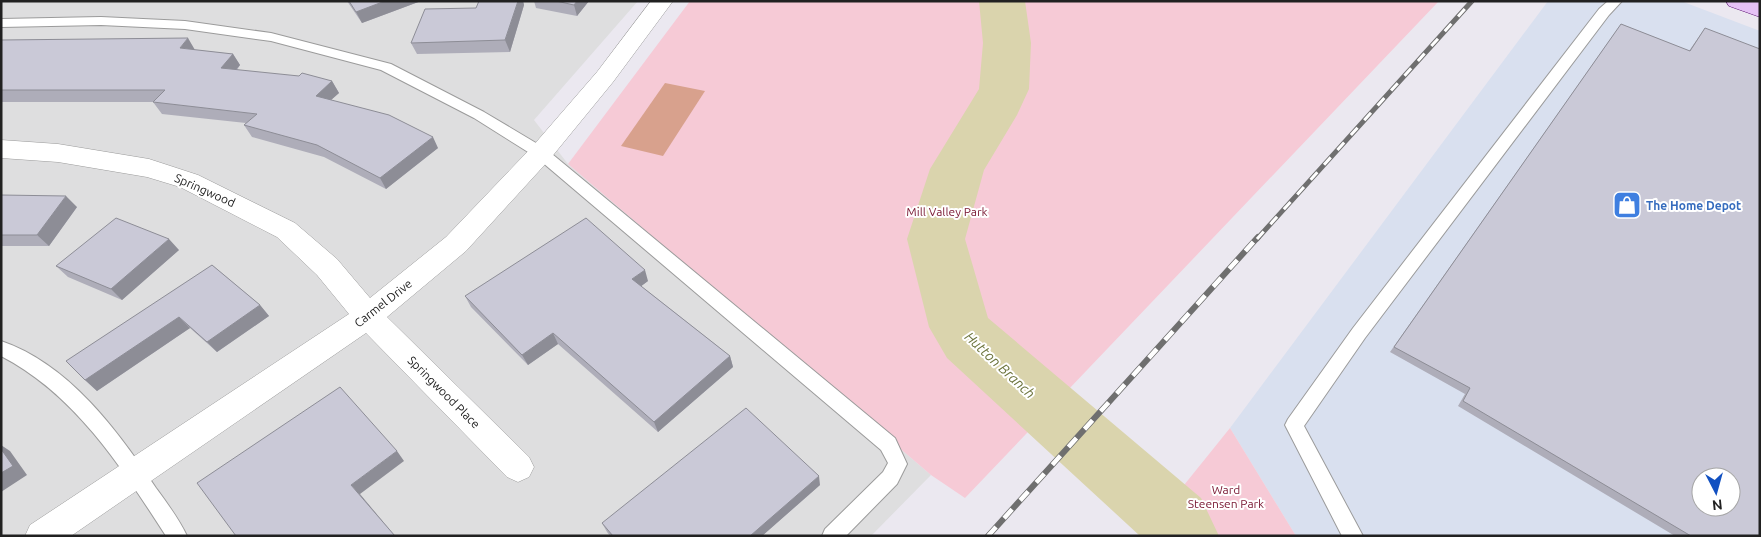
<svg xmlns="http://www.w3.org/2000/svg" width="1761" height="537" font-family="Ubuntu,sans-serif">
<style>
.residential{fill:#dededf}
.commercial{fill:#d9e0ef;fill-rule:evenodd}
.park{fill:#f6cad6}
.pitch{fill:#d8a18d}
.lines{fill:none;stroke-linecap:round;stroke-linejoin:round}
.river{fill:#dad4ad;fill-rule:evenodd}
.lane-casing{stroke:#9b9b9b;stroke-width:2}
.street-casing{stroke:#9b9b9b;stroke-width:1}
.secondary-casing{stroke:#590e71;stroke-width:1}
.lane{fill:#fff;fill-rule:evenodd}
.street{fill:#fff;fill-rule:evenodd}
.secondary{fill:#e5c2f5;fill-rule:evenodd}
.rail-far1-casing{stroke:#6f6f6f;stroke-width:5}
.rail-casing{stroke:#6f6f6f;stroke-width:6}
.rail-far1{stroke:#fff;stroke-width:3;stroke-dasharray:10;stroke-linecap:butt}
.rail{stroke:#fff;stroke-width:4.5;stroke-dasharray:12;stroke-linecap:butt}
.wall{fill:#aeadb9}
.shaded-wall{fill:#8d8d96}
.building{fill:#cac9d7;stroke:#8d8d96;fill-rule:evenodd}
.labels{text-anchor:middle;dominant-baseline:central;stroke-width:4;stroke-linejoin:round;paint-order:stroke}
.street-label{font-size:12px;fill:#212121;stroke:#fff}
.shop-label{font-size:12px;font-weight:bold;fill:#366cbe;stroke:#fff;text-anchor:start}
.park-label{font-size:12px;fill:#781530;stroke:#fff}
.water-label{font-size:14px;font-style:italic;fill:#6c743d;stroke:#fff}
</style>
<rect width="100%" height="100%" fill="#ebe8f0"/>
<!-- residential -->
<path class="residential" d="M 1,1 L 638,1 L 534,120 L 568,164 L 931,475 L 871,536 L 1,536 Z"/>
<!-- commercial -->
<path class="commercial" d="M 1548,1 L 1681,1 L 1760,31 L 1760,536 L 1296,536 L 1230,428 ZM 1701,477 L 1731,477 L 1731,507 L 1701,507 Z"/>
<!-- park -->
<path class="park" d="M 690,1 L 1439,1 L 965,498 L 931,475 L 568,164 Z
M 1230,428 L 1296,536 L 1143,536 Z"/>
<!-- pitch -->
<path class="pitch" d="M 665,83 L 705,91 L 663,156 L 621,146 Z"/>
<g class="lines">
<!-- river -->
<path class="river" d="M 979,1 L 1025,1 L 1031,43 L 1029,89 L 1017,115 L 984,170 L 965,239 L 988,318 L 1201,498 L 1219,536 L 1140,536 L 947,358 L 929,327 L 907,239 L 930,169 L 979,89 L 983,43 Z"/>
<defs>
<path id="lane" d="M 1608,1 L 1622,1 L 1609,15 L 1365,338 L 1304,426 L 1363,536 L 1342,536 L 1285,425 L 1288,419 L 1353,328 L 1599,9 Z
M 101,17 L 185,21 L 271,33 L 391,64 L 484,112 L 546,149 L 895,438 L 907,464 L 897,484 L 846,536 L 822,536 L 825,529 L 883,472 L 888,463 L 881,450 L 536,157 L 474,118 L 381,70 L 271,41 L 185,29 L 101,25 L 1,27 L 1,19 Z
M 1,341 C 69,364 118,431 156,488 C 167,503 179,519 187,536 L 166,536 C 122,468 75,394 1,356 Z"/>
<path id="street" d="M 651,1 L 673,1 L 613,82 L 550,159 L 466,251 L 387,317 L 529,457 L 534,467 L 529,477 L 518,482 L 507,477 L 366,333 L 71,536 L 25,536 L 30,525 L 349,314 L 317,275 L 277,237 L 180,187 L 147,177 L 58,162 L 1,158 L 1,140 L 58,144 L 149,159 L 198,175 L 295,223 L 337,259 L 370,298 L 446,237 L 532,147 L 597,72 Z"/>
<path id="secondary" d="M 1726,1 L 1760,2 L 1760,17 L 1729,6 Z"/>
</defs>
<!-- lane casing -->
<use href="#lane" class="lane-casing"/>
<!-- street casing -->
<use href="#street" class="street-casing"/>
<!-- secondary casing -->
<use href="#secondary" class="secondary-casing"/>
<!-- lane -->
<use href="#lane" class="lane"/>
<!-- street -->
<use href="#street" class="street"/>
<!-- secondary -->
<use href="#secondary" class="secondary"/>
<defs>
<path id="rail-far1" d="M 1257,239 L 1472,1"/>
<path id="rail" d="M 988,536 L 1258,237"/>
</defs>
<!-- rail-far1 casing -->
<use href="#rail-far1" class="rail-far1-casing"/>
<!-- rail casing -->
<use href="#rail" class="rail-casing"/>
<!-- rail-far1 -->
<use href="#rail-far1" class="rail-far1"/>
<!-- rail -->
<use href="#rail" class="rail"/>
</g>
<!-- wall -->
<path class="wall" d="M 347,1 L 421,1 L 362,23 Z
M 479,1 L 523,1 L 524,5 L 510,52 L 417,54 L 411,43 L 476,8 Z
M 534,1 L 589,1 L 577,16 L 536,8 Z
M 1621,24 L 1689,51 L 1705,28 L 1760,536 L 1675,536 L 1458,406 L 1465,394 L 1390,352 Z
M 1,40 L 195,50 L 233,54 L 240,65 L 237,70 L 332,81 L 339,93 L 331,100 L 438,148 L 386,189 L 324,157 L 252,137 L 244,125 L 246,123 L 162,114 L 153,102 L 154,102 L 1,102 Z
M 1,195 L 77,207 L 49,246 L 1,246 Z
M 179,250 L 122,300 L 68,277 L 56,266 Z
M 212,265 L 260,305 L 269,316 L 217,352 L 190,328 L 97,391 L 85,380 Z
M 648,281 L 641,286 L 730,356 L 733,367 L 658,432 L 558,344 L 528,365 L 471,307 L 465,296 Z
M 820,485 L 762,536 L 610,536 L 607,532 L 602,523 Z"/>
<!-- shaded-wall -->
<path class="shaded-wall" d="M 385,1 L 421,1 L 362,23 L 356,12 Z
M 518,1 L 523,1 L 524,5 L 510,52 L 505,40 Z
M 577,1 L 589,1 L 577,16 L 574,5 Z
M 188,38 L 195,50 L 180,48 Z
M 233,54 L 240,65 L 228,79 L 221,68 Z
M 332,81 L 339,93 L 323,107 L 316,96 Z
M 433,137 L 438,148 L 386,189 L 380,178 Z
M 66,196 L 77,207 L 49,246 L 37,235 Z
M 169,239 L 179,250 L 122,300 L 111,289 Z
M 645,270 L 648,281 L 636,290 L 632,279 Z
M 260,305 L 269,316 L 217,352 L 207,342 Z
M 179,317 L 190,328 L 97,391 L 85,380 Z
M 553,333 L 558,344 L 528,365 L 522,355 Z
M 730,356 L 733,367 L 658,432 L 654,422 Z
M 1,445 L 10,451 L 27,475 L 1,492 Z
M 397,451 L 404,461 L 360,494 L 395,536 L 351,485 Z
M 819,476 L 820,485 L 762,536 L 750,536 Z"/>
<!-- building -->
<path class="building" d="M 349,1 L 385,1 L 356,12 Z
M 479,1 L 518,1 L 505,40 L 411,43 L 425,9 L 476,8 Z
M 556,1 L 577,1 L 574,5 Z
M 1621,24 L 1690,51 L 1705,28 L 1760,49 L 1760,536 L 1691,536 L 1463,401 L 1470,388 L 1394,347 ZM 1701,477 L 1731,477 L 1731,507 L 1701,507 Z
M 188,38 L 180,48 L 233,54 L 221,68 L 299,76 L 302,73 L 332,81 L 316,96 L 389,115 L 433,137 L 380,178 L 317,145 L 244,125 L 257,114 L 153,102 L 165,90 L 1,90 L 1,40 Z
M 1,195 L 66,196 L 37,235 L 1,235 Z
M 116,218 L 169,239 L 111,289 L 56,266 Z
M 586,218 L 645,270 L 632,279 L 730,356 L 654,422 L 553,333 L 522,355 L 465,296 Z
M 212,265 L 260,305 L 207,342 L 179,317 L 85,380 L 66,361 Z
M 340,387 L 397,451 L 351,485 L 395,536 L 236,536 L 197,483 Z
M 746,408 L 819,476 L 750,536 L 613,536 L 602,523 Z
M 1,449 L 13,466 L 1,473 Z"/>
<!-- icons -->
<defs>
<symbol id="shop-square" viewBox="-11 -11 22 22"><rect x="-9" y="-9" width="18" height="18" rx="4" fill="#3f7fe0" stroke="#fff"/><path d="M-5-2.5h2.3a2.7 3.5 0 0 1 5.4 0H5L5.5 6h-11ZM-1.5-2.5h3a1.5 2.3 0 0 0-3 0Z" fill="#fff"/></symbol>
</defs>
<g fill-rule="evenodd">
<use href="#shop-square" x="1611" y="189" width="32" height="32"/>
</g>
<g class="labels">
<!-- street labels -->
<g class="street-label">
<text transform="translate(205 190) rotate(24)">Springwood</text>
<text transform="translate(383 303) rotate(-38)">Carmel Drive</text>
<text transform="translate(444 392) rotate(45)">Springwood Place</text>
</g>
<!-- shop labels -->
<g class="shop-label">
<text x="1646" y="205">The Home Depot</text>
</g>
<!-- park labels -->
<g class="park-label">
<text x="947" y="211">Mill Valley Park</text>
<text x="1226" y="489">Ward<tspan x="1226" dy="14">Steensen Park</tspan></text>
</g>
<!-- water labels -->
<g class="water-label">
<text transform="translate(1000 365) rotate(43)">Hutton Branch</text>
</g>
</g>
<!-- border -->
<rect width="1761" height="537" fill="none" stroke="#212121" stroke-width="5"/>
<!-- north arrow -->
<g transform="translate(1716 492) rotate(174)"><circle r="24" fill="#ffffff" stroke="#a6a6a6"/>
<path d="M0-4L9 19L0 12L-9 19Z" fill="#1150c1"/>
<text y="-8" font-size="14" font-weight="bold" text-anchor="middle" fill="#212121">N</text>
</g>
</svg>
